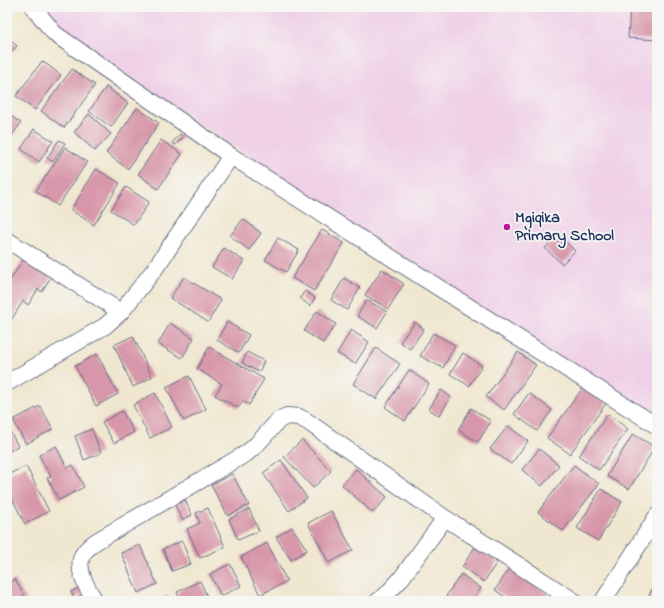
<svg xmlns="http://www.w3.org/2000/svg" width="664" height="608" font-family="'Indie Flower',sans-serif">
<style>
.built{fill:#efd0e7}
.building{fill:#d796a9}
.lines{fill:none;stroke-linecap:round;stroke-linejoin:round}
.minor-casing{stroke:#666f86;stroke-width:18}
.minor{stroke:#fff;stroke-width:16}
.poi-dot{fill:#b5179e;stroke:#f6f6f2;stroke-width:1.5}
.labels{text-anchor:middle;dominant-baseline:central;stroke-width:3.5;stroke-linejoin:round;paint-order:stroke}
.poi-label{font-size:16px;font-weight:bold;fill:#1b2f5e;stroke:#f6f6f2;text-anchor:start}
</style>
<rect width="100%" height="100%" fill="#f6f6f2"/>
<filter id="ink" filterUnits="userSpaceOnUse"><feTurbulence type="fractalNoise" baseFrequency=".025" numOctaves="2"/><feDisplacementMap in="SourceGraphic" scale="8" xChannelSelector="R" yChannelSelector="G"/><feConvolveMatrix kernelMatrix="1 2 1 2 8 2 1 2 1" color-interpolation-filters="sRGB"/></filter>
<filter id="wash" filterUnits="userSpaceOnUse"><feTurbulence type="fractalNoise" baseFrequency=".012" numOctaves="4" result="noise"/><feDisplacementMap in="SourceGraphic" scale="16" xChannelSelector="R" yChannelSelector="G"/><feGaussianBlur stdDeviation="0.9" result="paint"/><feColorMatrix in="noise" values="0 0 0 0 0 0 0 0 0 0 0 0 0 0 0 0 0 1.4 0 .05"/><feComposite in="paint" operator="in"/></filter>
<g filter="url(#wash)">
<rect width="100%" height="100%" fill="#f0e7d0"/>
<!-- built -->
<path class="built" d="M 41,7 L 657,7 L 657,424 L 56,29 Z"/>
<g id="blocks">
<!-- building -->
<path class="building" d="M 630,7 L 657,7 L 657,40 L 628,38 Z
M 7,37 L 17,46 L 7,57 Z
M 42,61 L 61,75 L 35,110 L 16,96 Z
M 72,69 L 95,85 L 64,128 L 41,111 Z
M 106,87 L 128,103 L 111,127 L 89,111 Z
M 137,108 L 159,123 L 128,169 L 106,153 Z
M 7,113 L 21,123 L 7,142 Z
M 89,114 L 111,134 L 95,151 L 74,132 Z
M 34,129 L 53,141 L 39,162 L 21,149 Z
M 180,134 L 183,137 L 175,145 L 172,143 Z
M 59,140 L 65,143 L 53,162 L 47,158 Z
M 161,140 L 182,154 L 158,189 L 138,174 Z
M 65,147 L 87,162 L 58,206 L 36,191 Z
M 96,169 L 120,183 L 94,225 L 71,210 Z
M 126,187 L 149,202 L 134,225 L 111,210 Z
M 243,219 L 261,233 L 249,250 L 230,236 Z
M 322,230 L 344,243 L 314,291 L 292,278 Z
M 558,234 L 575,251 L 562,264 L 545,248 Z
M 278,238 L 299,250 L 286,272 L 265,260 Z
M 224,248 L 244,261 L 232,279 L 212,267 Z
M 24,258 L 52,275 L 42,292 L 38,289 L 28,305 L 23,301 L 10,322 L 7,320 L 7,285 Z
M 382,269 L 404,284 L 388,309 L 365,295 Z
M 184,277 L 221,300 L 208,322 L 170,298 Z
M 344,278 L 360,288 L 347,310 L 331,300 Z
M 305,291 L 315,298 L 310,306 L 300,298 Z
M 367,300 L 387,312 L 377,328 L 357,316 Z
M 317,311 L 336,324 L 323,343 L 304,331 Z
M 227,322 L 249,335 L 239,353 L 217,340 Z
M 415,322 L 424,329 L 410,349 L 400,342 Z
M 170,323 L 194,338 L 182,358 L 158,344 Z
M 351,330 L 369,342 L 355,364 L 337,353 Z
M 433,333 L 455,345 L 443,368 L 420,356 Z
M 133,336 L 152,377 L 133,387 L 114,345 Z
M 209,347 L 264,379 L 249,405 L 243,401 L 238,408 L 215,395 L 222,384 L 197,369 Z
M 376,348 L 400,364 L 376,399 L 353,384 Z
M 247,352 L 264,361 L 259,372 L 242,363 Z
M 518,352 L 536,365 L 504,410 L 486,397 Z
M 463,353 L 482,366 L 469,386 L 450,374 Z
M 97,354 L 118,394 L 96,406 L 75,366 Z
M 409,370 L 429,384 L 405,421 L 385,407 Z
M 189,376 L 206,409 L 184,421 L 166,387 Z
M 584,386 L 607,402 L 570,454 L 547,438 Z
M 441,390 L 451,397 L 439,416 L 429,409 Z
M 155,393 L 172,427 L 150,438 L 133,405 Z
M 529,393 L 552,410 L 537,431 L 514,414 Z
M 40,406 L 53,429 L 26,444 L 13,420 Z
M 471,408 L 491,421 L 478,442 L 458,430 Z
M 122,411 L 134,432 L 114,443 L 102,422 Z
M 608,414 L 628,429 L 599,470 L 579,456 Z
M 7,426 L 18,446 L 7,452 Z
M 508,426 L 528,441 L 511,464 L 490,449 Z
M 92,429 L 101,453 L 84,460 L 75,436 Z
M 633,434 L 655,447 L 629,489 L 607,476 Z
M 302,440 L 331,471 L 313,488 L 284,457 Z
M 56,446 L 67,468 L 73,465 L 84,487 L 59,500 L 47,478 L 51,477 L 39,455 Z
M 539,449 L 559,465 L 542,486 L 522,470 Z
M 281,460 L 307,498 L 289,511 L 263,473 Z
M 574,465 L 599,484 L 563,531 L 538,512 Z
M 26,466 L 49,511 L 25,524 L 7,488 L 7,475 Z
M 356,469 L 387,497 L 373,513 L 342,485 Z
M 232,474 L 249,505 L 228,516 L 211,485 Z
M 601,489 L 622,502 L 598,541 L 577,528 Z
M 185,500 L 192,515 L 182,520 L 175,505 Z
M 208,508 L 225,547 L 200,558 L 187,529 L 200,523 L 196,513 Z
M 249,509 L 259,531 L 238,540 L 229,519 Z
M 331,511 L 353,550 L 329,563 L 308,523 Z
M 292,527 L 307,550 L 291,560 L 276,537 Z
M 182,541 L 191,564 L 172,571 L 163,549 Z
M 267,543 L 287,581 L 260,595 L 241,557 Z
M 140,545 L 157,584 L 138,593 L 121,553 Z
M 475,547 L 497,562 L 484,582 L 462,567 Z
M 230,564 L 241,586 L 221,596 L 210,574 Z
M 510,568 L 558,601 L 511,601 L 495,590 Z
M 461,574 L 481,588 L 472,601 L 453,601 L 446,596 Z
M 15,579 L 27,601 L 7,601 L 7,584 Z
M 200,581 L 209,601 L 181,601 L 177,592 Z
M 657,582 L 657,600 L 649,595 Z
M 83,585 L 86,592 L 74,599 L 71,592 Z
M 167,596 L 170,601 L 159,601 Z"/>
</g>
</g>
<g filter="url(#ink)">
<use href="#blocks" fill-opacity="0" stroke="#666f86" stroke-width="1"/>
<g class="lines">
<defs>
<path id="minor" d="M 33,7 L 55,34 L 231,156 L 657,426
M 7,240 L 121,312
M 7,383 L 105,326 L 121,312 L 154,270 L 231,156
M 95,601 C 88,589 76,571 82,556 C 84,551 90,546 95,542 L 247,453 L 257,444 L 279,420 L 287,416 L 299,417 L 308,422 L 445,518 L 574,601
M 378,601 L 385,596 L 400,580 L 445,518
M 603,601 L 657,516"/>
</defs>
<!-- minor casing -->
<use href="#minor" class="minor-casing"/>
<!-- minor -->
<use href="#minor" class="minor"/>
</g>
</g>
<!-- markers -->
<circle class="poi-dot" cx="507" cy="227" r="4"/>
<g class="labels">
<!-- poi labels -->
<g class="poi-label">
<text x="515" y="218">Mgiqika<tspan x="515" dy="18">Primary School</tspan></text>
</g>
</g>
<!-- margin -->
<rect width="664" height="608" fill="none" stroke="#f6f6f2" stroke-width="24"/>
</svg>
